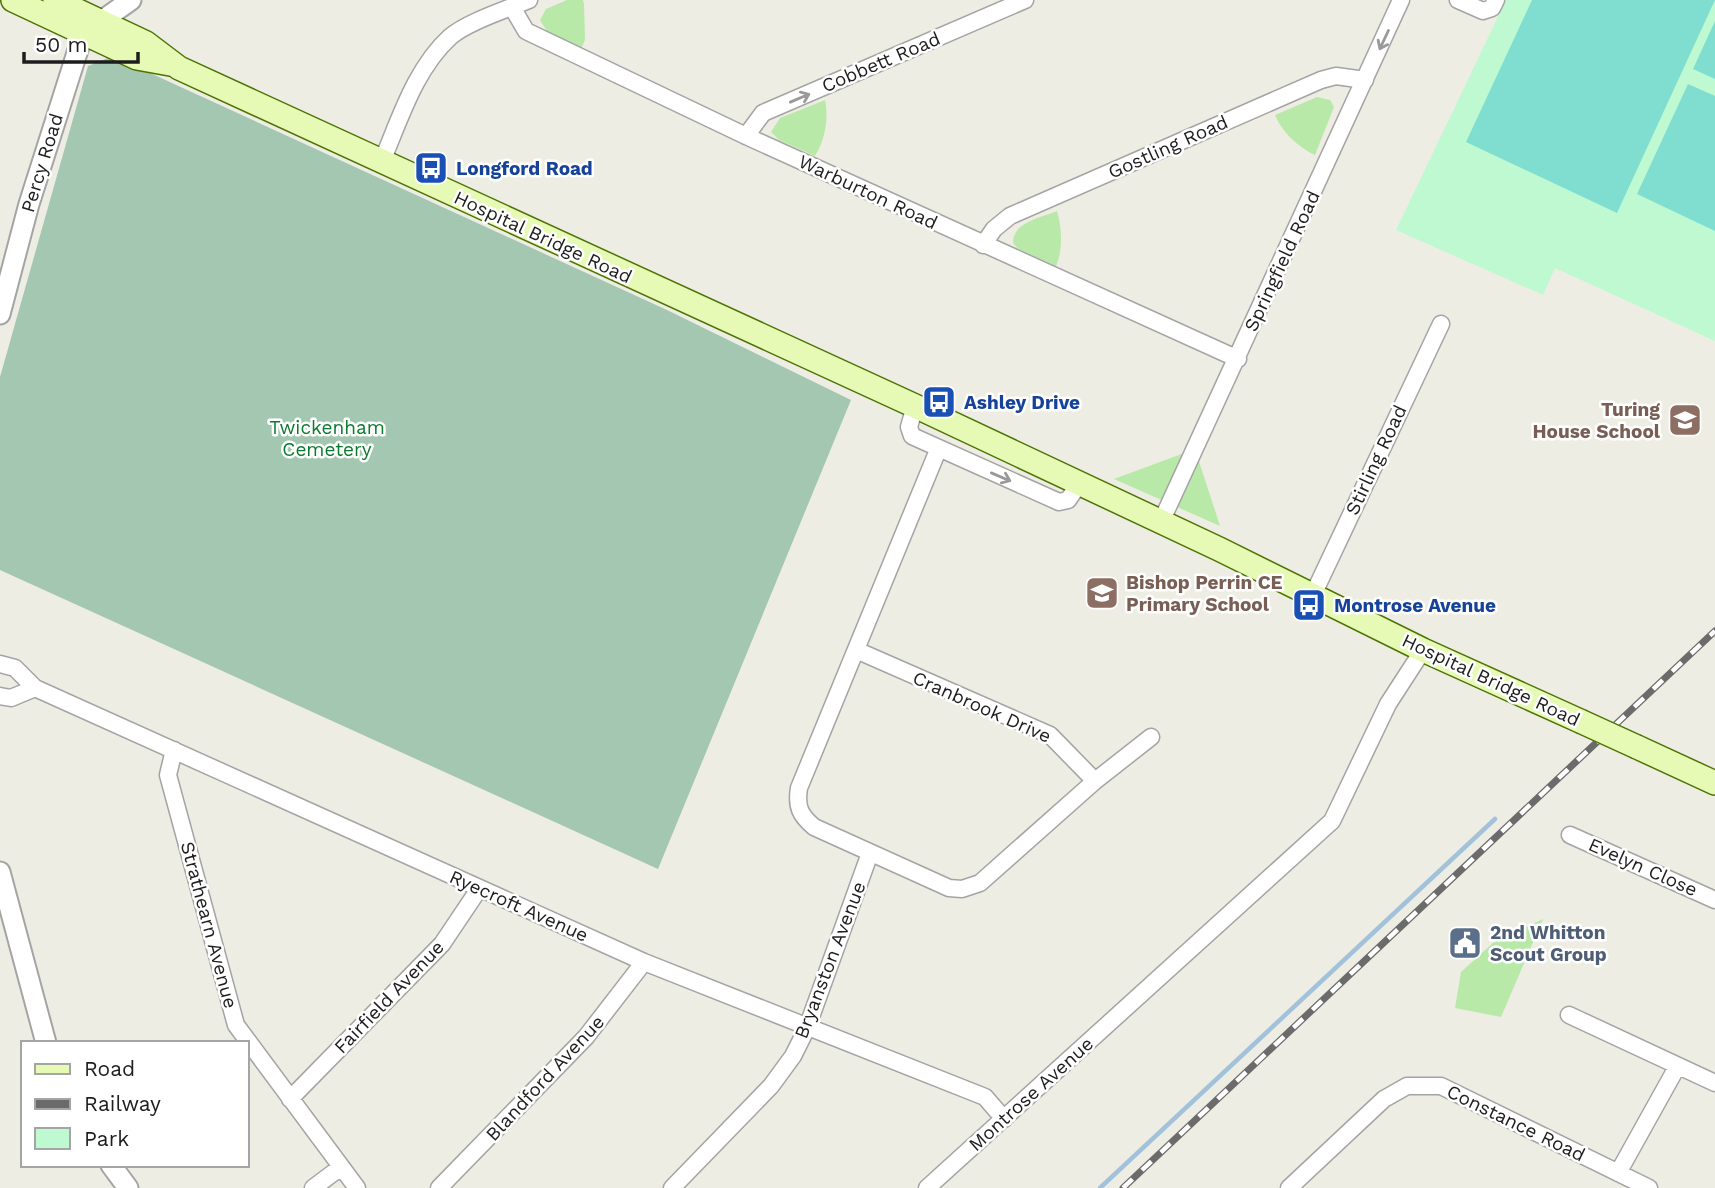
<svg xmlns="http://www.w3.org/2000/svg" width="1715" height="1188" font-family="'Work Sans',sans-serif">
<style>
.grass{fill:#b9e9a8}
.cemetery{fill:#a4c7b1}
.park{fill:#bef9d1}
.pitch{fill:#80ded0}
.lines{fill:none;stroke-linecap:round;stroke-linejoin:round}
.stream{stroke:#a2c2dc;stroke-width:4.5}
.minor-casing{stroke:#a4a4a4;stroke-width:19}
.tertiary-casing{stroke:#a4a4a4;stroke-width:23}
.secondary-casing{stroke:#4e7304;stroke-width:26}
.minor{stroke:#fff;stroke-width:16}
.tertiary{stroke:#fff;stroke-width:19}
.secondary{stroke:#e6f9b5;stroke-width:23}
.rail-casing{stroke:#6b6b6b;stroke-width:7}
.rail{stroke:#fff;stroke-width:4.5;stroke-dasharray:13;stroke-linecap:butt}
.secondary-bridge-casing{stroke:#4e7304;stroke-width:26;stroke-linecap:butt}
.secondary-bridge{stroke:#e6f9b5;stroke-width:23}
.oneway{stroke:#999}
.labels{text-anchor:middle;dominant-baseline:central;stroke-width:5;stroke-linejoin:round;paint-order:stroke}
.street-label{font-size:19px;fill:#1d1d1d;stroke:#fff}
.transit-label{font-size:19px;font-weight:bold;fill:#164399;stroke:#fff;text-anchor:start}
.education-label{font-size:19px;font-weight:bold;fill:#785e54;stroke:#fff;text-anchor:end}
.park-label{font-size:19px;fill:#0b7b2e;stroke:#fff}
.service-label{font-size:19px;font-weight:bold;fill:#4e5e75;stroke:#fff;text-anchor:start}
</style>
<rect width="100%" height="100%" fill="#eeede3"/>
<!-- grass -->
<path class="grass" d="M 567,0 L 583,0 L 584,3 L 585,40 L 581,49 L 550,36 L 540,20 L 546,9 Z
M 1317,97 L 1330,100 L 1334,107 L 1315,155 C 1299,148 1281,131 1275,115 Z
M 825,100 C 829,117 825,141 815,156 L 779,140 L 771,132 L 780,118 Z
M 1057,211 C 1062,227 1063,251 1056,266 L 1018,249 L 1013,243 C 1013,222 1040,218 1057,211 Z
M 1195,449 L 1220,526 L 1114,479 Z
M 1543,919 L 1501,1017 L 1455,1008 L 1461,972 L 1494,942 Z"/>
<!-- cemetery -->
<path class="cemetery" d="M 113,56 L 667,310 L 851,400 L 658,869 L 0,570 L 0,377 L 88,66 Z"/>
<!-- park -->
<path class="park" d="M 1506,0 L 1715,0 L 1715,341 L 1555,268 L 1543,295 L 1396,230 Z"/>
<!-- pitch -->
<path class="pitch" d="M 1532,0 L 1715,0 L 1617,213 L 1466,142 Z
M 1715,21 L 1715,79 L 1693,69 Z
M 1688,84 L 1715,96 L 1715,231 L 1637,194 Z"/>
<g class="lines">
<!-- stream -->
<path class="stream" d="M 1100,1188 L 1495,819"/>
<defs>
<path id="minor" d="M 1458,0 L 1483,11 L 1492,8 L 1496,0
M 512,7 L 526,31 L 746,136 L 1238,359
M 746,136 L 763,113 L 1025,0
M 382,161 C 400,119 415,69 450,37 C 467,22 508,9 529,0
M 983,245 L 994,229 L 1010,216 L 1321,80 L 1336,76 L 1365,80
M 915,406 L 909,427 L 912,436 L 1059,502 L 1068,500 L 1079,484
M 938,450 L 799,788 C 796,807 800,815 814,827 L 949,888 L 962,889 L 980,883 L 1095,781 L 1151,737
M 1161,522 L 1401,0
M 1312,597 L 1441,324
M 856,650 L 1050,735 L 1095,781
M 0,664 L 15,668 L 35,688 L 644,962 L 985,1097 L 1004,1119
M 0,696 L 11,698 L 35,688
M 174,750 L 168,775 L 236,1025 L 357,1188
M 1570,835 L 1715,900
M 1569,1015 L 1715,1083
M 290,1099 L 442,944 L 479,889
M 1618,1173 L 1677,1067
M 313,1188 L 341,1167
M 439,1188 L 586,1037 L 644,962
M 672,1188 L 771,1086 L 793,1056 L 807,1028 L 870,853
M 927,1188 L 1332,821 L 1388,704 L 1423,650
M 1289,1188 L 1384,1099 L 1407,1086 L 1441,1086 L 1649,1188"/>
<path id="tertiary" d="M 0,314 L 29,204 L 83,34 L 131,0
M 0,872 L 46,1043
M 111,1165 L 128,1188"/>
<path id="secondary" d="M 13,0 L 137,58 L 170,64
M 55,0 L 146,43 L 179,68 L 915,406 L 1219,549 L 1423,650 L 1580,721
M 1637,747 L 1715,783"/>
</defs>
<!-- minor casing -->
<use href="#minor" class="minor-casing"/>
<!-- tertiary casing -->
<use href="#tertiary" class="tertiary-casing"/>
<!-- secondary casing -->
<use href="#secondary" class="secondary-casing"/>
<!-- minor -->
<use href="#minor" class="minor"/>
<!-- tertiary -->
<use href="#tertiary" class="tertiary"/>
<!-- secondary -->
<use href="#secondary" class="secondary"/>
<defs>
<path id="rail" d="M 1123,1188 L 1715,631"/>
</defs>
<!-- rail casing -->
<use href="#rail" class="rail-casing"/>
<!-- rail -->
<use href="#rail" class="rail"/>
<defs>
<path id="secondary-bridge" d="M 1580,721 L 1637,747"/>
</defs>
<!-- secondary-bridge casing -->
<use href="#secondary-bridge" class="secondary-bridge-casing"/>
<!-- secondary-bridge -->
<use href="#secondary-bridge" class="secondary-bridge"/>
</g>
<!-- one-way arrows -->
<defs><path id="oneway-shaft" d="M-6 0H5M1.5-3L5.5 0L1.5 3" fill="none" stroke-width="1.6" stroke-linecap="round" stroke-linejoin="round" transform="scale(1.75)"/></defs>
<g class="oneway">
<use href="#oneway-shaft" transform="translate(1384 40) rotate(115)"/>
<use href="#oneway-shaft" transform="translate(800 98) rotate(-23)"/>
<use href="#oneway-shaft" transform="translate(1001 477) rotate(23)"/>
</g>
<!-- icons -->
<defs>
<symbol id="bus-square" viewBox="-11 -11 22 22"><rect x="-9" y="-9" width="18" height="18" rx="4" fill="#1a4fb4" stroke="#fff"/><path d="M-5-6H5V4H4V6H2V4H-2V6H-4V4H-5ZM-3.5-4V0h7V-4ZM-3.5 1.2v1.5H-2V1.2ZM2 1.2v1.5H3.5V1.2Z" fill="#fff"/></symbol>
<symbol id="school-square" viewBox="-11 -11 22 22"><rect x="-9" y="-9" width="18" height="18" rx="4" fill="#8d6e63" stroke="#fff"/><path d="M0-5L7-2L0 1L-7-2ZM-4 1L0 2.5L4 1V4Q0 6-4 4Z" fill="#fff"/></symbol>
<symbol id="civic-square" viewBox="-11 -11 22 22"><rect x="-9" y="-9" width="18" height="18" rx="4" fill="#5c6f8a" stroke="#fff"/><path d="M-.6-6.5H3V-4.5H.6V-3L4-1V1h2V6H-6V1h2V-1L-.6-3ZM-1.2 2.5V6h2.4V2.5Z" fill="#fff"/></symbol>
</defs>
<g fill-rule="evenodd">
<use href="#bus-square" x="412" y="149" width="38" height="38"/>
<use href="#bus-square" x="920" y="383" width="38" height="38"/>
<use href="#school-square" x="1666" y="401" width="38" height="38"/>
<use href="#school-square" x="1083" y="574" width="38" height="38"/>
<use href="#bus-square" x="1290" y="586" width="38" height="38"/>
<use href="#civic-square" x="1446" y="924" width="38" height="38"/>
</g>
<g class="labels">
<!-- street labels -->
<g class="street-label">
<text transform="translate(881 62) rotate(-23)">Cobbett Road</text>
<text transform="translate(1168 147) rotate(-24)">Gostling Road</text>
<text transform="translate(42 163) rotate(-73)">Percy Road</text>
<text transform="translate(868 192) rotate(25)">Warburton Road</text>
<text transform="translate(543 237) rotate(25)">Hospital Bridge Road</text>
<text transform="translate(1282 261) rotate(-65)">Springfield Road</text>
<text transform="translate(1376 460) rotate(-65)">Stirling Road</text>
<text transform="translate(1491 680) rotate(25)">Hospital Bridge Road</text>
<text transform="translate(982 707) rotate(24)">Cranbrook Drive</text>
<text transform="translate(1643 867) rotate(24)">Evelyn Close</text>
<text transform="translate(519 906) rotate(24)">Ryecroft Avenue</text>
<text transform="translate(209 925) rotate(75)">Strathearn Avenue</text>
<text transform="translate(830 960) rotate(-69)">Bryanston Avenue</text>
<text transform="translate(389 997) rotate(-46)">Fairfield Avenue</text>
<text transform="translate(545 1078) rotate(-47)">Blandford Avenue</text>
<text transform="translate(1031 1094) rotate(-42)">Montrose Avenue</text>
<text transform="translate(1516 1123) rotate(26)">Constance Road</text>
</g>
<!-- transit labels -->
<g class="transit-label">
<text x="456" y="168">Longford Road</text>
<text x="964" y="402">Ashley Drive</text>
<text x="1334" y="605">Montrose Avenue</text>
</g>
<!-- education labels -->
<g class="education-label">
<text x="1660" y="409">Turing<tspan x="1660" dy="22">House School</tspan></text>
<text x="1126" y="582" text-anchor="start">Bishop Perrin CE<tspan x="1126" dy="22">Primary School</tspan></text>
</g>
<!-- park labels -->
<g class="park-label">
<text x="327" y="427">Twickenham<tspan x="327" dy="22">Cemetery</tspan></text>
</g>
<!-- service labels -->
<g class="service-label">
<text x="1490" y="932">2nd Whitton<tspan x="1490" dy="22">Scout Group</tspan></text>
</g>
</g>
<!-- legend -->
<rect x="21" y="1041" width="228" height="126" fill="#ffffff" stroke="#a5a5a5" stroke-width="2"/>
<rect x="35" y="1064" width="35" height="10" fill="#e6f9b5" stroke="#a5a5a5" stroke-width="2"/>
<text x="84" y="1076" font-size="21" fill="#1d1d1d">Road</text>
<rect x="35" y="1099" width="35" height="10" fill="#6b6b6b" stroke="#a5a5a5" stroke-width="2"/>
<text x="84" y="1111" font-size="21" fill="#1d1d1d">Railway</text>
<rect x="35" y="1128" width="35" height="21" fill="#bef9d1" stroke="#a5a5a5" stroke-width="2"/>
<text x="84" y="1146" font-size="21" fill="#1d1d1d">Park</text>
<!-- scale -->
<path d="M24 52v10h114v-10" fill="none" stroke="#1d1d1d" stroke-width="3.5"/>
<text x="35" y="52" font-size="21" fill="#1d1d1d" stroke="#ffffff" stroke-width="5" paint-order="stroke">50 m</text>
</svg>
